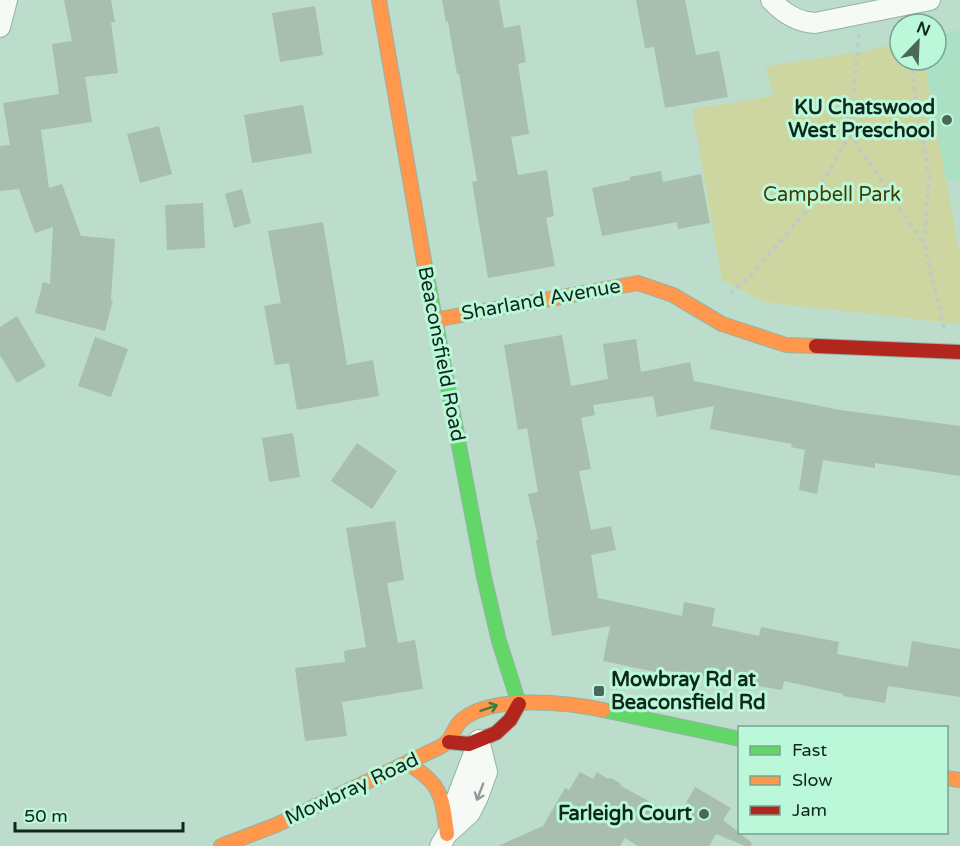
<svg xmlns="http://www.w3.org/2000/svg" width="960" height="846" font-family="'Varela Round',sans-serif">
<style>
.built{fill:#abe0c5}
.green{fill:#cdd6a1}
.building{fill:#a8beae}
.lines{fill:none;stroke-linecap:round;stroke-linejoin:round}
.street-casing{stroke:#97b2a4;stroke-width:22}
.fast-casing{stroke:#97b2a4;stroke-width:16}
.slow-casing{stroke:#97b2a4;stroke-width:16}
.jam-casing{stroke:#97b2a4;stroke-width:16}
.path{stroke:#c1cbc6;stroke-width:4;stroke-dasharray:4.5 4.5;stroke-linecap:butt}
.street{stroke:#f5faf7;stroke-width:20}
.fast{stroke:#63d668;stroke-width:14}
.slow{stroke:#ff974d;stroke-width:14}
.jam{stroke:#b3261e;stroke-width:14}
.oneway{stroke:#397f42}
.oneway2{stroke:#8e9c95}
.poi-dot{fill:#4c675a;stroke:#bbf8d9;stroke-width:2}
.labels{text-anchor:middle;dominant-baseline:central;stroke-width:6;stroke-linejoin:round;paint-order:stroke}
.poi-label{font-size:20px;font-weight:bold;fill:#0f281d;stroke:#bbf8d9;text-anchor:end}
.park-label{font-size:20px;fill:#443d03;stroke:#bbf8d9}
.street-label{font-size:20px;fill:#0f281d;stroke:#bbf8d9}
</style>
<rect width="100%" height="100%" fill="#bcddcc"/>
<!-- built -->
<path class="built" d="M 960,30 L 960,180 L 946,181 L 924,60 L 936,60 L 936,35 Z"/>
<!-- green -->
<path class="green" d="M 900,43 L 900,60 L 924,60 L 960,256 L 960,324 L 763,302 L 722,280 L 692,109 L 774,96 L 766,66 L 864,51 Z"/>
<!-- building -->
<path class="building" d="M 64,0 L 111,0 L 115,22 L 111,22 L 118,73 L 85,77 L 92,122 L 41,130 L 49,188 L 62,184 L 81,236 L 115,239 L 111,300 L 113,300 L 105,331 L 35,313 L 43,282 L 50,284 L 53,227 L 35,233 L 19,189 L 0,191 L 0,146 L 10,145 L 3,103 L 59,94 L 52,44 L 72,41 Z
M 442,0 L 499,0 L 504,28 L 520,25 L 526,62 L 518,64 L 529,134 L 511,137 L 518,175 L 547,170 L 554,216 L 546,218 L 555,266 L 488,278 L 472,182 L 477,181 L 459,74 L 457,74 L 448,22 L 446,22 Z
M 636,0 L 685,0 L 696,55 L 719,51 L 728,97 L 665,108 L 654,47 L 645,48 Z
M 315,6 L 323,55 L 280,62 L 272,13 Z
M 303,105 L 312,153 L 252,163 L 244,115 Z
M 159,126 L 172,174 L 140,183 L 127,134 Z
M 661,171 L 663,182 L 701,174 L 710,223 L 678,229 L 677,222 L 602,236 L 592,188 L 630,180 L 630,177 Z
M 242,189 L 251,223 L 234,228 L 225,194 Z
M 203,203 L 205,248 L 167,250 L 165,205 Z
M 323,222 L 347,365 L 373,360 L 379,396 L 297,410 L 289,363 L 275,365 L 264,306 L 281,303 L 268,231 Z
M 17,316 L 46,366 L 17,383 L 0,355 L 0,327 Z
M 562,335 L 571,386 L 608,379 L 603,344 L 636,339 L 641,372 L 690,362 L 694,381 L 840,410 L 960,426 L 960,476 L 875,463 L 875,468 L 823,460 L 817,494 L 799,490 L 805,450 L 791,447 L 792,444 L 710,429 L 714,406 L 657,417 L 653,396 L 593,405 L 595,415 L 581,418 L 591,469 L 579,471 L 591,530 L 611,526 L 616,550 L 591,555 L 598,598 L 682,616 L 684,602 L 715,608 L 712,626 L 759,636 L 761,627 L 839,642 L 837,654 L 908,667 L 912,641 L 960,649 L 960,697 L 888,686 L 885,703 L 843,696 L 843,694 L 784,681 L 782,690 L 656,669 L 656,672 L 603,661 L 610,626 L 552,636 L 536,540 L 538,539 L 528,494 L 538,492 L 527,428 L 518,430 L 504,345 Z
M 95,337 L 128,349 L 111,397 L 78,386 Z
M 293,433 L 300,477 L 269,482 L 262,438 Z
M 357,443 L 397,471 L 372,509 L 331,481 Z
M 395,521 L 404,580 L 387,583 L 398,643 L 415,640 L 423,689 L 342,702 L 347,736 L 305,741 L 295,668 L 345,662 L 344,651 L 366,647 L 346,528 Z
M 580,772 L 593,779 L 597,772 L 608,779 L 611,778 L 620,783 L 621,786 L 678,817 L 695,787 L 731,808 L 723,820 L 752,843 L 750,846 L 745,846 L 716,834 L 709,846 L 638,846 L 625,838 L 620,846 L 498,846 L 543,826 L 565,788 L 569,790 Z"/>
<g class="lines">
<defs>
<path id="street" d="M 771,0 C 783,13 797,22 815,23 L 930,0
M 0,27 L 7,0
M 449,825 L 451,813 L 479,740
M 440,846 L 447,834 L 470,813 L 478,797 L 487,772 L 479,740"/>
<path id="fast" d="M 424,261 L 484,577 L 499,641 L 519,704
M 603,710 L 740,739"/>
<path id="slow" d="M 379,0 L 424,261
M 434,320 L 638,283 L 673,295 L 722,324 L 786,345 L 816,346
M 407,763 C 442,784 442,796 447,834
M 946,778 L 960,780
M 221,846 L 276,825 L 440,747 C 455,739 452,727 463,719 C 494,695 566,702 603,710"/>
<path id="jam" d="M 816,346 L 960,352
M 449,742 L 469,744 L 496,733 L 510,720 L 519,704"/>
</defs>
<!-- street casing -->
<use href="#street" class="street-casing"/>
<!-- fast casing -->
<use href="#fast" class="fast-casing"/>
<!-- slow casing -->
<use href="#slow" class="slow-casing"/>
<!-- jam casing -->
<use href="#jam" class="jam-casing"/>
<!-- path -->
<path class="path" d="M 859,34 L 850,134 L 924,244 L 944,328
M 910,60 L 929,176 L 924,243
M 730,294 L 748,278 L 805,213 L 850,134"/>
<!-- street -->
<use href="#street" class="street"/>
<!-- fast -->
<use href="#fast" class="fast"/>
<!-- slow -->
<use href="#slow" class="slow"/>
<!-- jam -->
<use href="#jam" class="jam"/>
</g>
<!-- one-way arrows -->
<defs><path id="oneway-shaft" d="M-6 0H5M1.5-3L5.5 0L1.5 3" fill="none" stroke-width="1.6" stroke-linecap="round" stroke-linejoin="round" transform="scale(1.5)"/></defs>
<use class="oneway" href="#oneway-shaft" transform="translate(489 708) rotate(-19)"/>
<use class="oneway2" href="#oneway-shaft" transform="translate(480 792) rotate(111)"/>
<!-- markers -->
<g class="poi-dot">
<circle cx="947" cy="120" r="6"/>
<rect x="593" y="685" width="12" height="12" rx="3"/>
<circle cx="704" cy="814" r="6"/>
</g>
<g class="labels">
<!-- poi labels -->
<g class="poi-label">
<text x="935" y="108">KU Chatswood<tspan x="935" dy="23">West Preschool</tspan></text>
<text x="611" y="680" text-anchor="start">Mowbray Rd at<tspan x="611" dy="23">Beaconsfield Rd</tspan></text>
<text x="692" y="814">Farleigh Court</text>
</g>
<!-- park labels -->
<g class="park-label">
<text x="832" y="195">Campbell Park</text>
</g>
<!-- street labels -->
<g class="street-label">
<text transform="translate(541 300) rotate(-10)">Sharland Avenue</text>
<text transform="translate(441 354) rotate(79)">Beaconsfield Road</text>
<text transform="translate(352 789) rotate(-25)">Mowbray Road</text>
</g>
</g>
<!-- legend -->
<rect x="738" y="726" width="210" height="108" fill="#bbf8d9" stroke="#76a58e" stroke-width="1.5"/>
<rect x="750" y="746" width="30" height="9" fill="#63d668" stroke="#76a58e" stroke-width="1.5"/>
<text x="792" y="756" font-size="18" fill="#0f281d">Fast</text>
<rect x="750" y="776" width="30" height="9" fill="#ff974d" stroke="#76a58e" stroke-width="1.5"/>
<text x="792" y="786" font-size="18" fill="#0f281d">Slow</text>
<rect x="750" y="806" width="30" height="9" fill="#b3261e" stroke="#76a58e" stroke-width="1.5"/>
<text x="792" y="816" font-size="18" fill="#0f281d">Jam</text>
<!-- north arrow -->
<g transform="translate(918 42) rotate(23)"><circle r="28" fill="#bbf8d9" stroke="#76a58e" stroke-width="1.5"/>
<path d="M0-4.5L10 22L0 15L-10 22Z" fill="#4c675a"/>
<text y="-9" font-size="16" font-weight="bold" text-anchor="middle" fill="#0f281d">N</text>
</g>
<!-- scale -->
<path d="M15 822v9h168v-9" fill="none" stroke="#0f281d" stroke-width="3"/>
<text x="24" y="822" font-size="18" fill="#0f281d" stroke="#bbf8d9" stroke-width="4.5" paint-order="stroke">50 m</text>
</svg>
